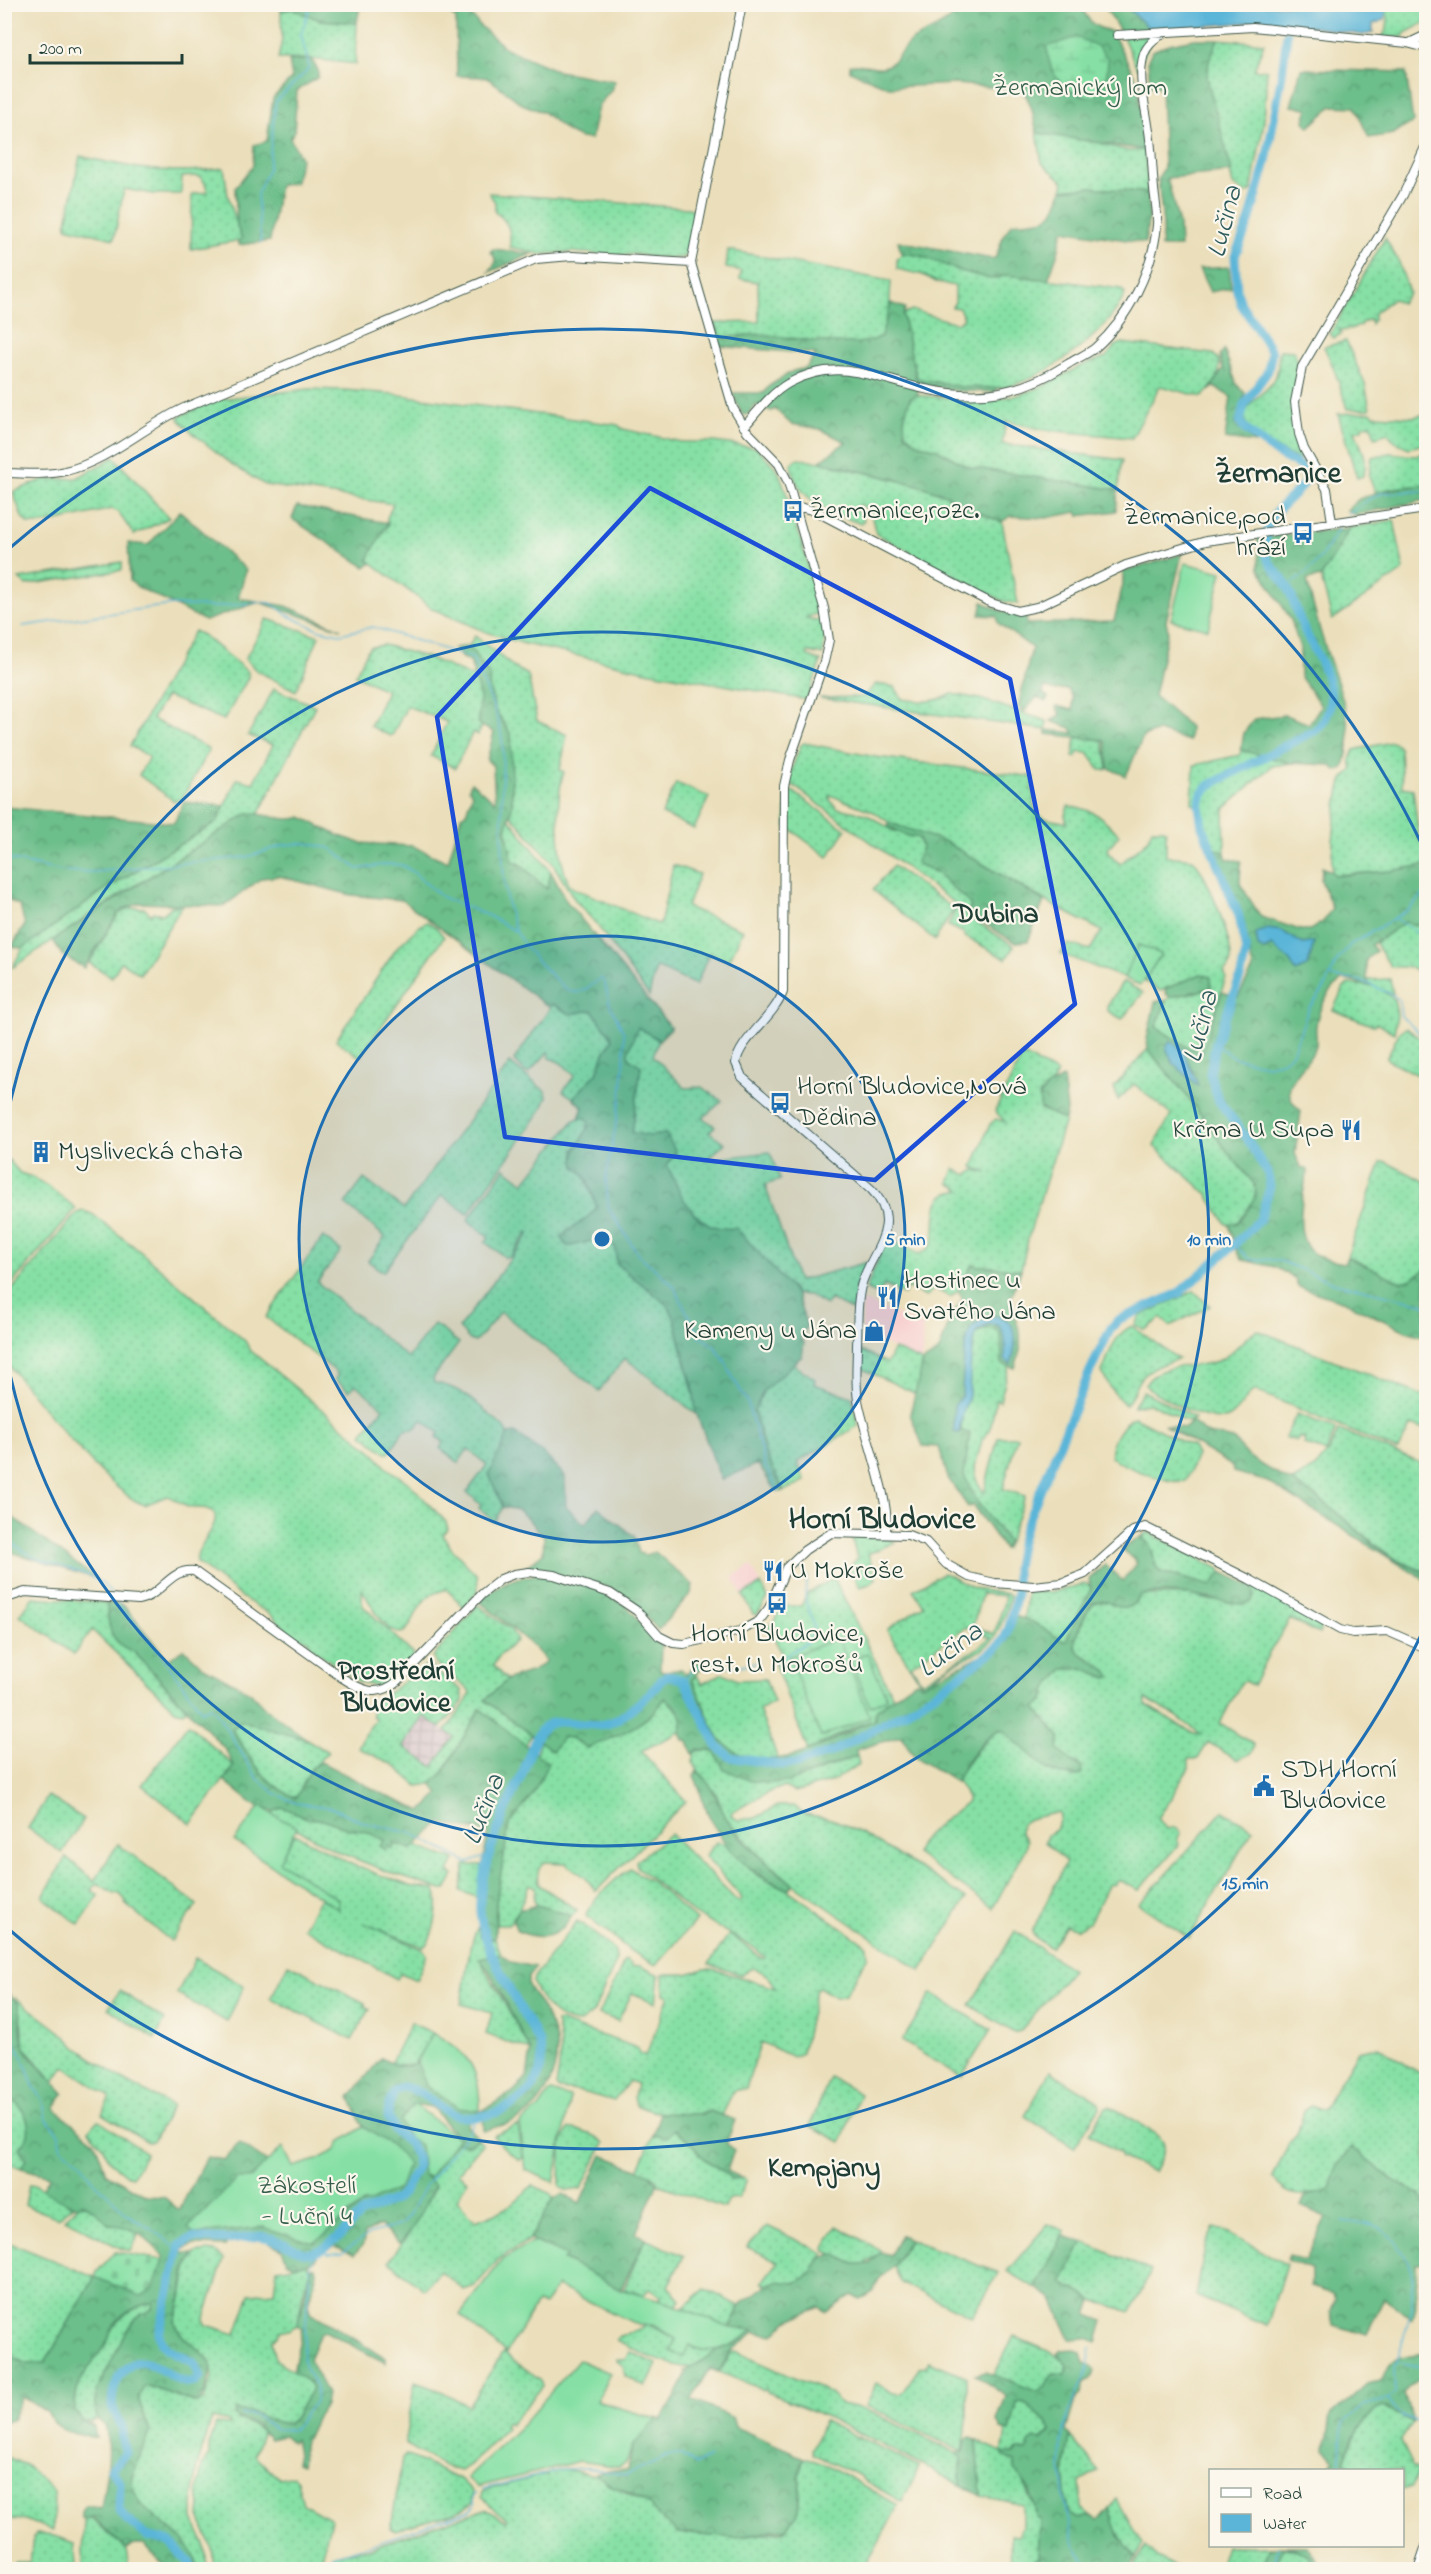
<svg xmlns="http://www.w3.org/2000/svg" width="1431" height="2574" font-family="'Indie Flower',sans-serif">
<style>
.built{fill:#f7d0cf}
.industrial{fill:url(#industrial-grid)}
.grass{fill:url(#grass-dots);stroke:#528e6c;stroke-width:1.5;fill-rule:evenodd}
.forest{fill:url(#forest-crowns);stroke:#467e5f;stroke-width:1.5}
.wetland{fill:url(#wetland-marsh);stroke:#528e6c;stroke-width:1.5}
.cemetery{fill:url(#cemetery-stones);stroke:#528e6c;stroke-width:1.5}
.garden{fill:#86e0a5;stroke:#528e6c;stroke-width:1.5}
.water{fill:#5ab5d8;stroke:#3c7986;stroke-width:1.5}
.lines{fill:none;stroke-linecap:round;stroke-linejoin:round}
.stream{stroke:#5ab5d8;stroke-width:1.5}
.river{stroke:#5ab5d8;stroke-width:9}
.minor-casing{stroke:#3e5548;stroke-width:10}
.minor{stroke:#fff;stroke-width:8}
.marked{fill:none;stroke:#1d4ed8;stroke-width:4.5;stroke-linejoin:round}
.ring{fill:none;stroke:#1f6fb2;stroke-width:3}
.labels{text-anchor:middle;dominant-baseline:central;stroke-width:4.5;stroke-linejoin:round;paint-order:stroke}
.park-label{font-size:27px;fill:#345e4b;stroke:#fbf7ec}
.poi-label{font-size:27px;fill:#1f3d34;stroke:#fbf7ec;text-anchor:start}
.water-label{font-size:28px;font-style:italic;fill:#2e5b5d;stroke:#fbf7ec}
.neighbourhood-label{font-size:28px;font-weight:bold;fill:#1f3d34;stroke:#fbf7ec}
.quarter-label{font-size:30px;font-weight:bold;fill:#1f3d34;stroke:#fbf7ec}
.centre{fill:#1f6fb2;stroke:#fbf7ec;stroke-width:3}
.ring-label{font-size:18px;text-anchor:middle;font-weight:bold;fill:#1f6fb2;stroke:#fbf7ec;stroke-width:4.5;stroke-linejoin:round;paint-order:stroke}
</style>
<defs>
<pattern id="industrial-grid" width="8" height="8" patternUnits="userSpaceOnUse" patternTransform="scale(1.5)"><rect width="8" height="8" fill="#d2bec5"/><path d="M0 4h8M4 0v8" fill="none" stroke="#aa9ca1"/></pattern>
<pattern id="grass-dots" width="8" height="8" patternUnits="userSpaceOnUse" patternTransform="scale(1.5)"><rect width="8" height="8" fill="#86e0a5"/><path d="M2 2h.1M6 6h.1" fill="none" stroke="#73c18f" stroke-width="1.8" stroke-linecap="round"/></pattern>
<pattern id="forest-crowns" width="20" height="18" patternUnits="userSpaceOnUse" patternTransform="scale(1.5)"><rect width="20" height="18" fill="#6cbe8a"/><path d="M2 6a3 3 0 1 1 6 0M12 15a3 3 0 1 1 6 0" fill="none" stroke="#589c72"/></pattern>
<pattern id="wetland-marsh" width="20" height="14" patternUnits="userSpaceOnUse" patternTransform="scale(1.5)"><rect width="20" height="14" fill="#86e0a5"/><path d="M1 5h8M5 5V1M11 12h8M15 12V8" fill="none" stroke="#73c18f"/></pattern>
<pattern id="cemetery-stones" width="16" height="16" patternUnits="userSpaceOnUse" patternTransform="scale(1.5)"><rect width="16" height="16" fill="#86e0a5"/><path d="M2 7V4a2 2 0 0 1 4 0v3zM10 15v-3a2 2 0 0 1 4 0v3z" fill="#73c18f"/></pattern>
</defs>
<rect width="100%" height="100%" fill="#fbf7ec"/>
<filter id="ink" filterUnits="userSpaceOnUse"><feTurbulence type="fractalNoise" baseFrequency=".0167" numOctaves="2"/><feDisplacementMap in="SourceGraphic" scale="12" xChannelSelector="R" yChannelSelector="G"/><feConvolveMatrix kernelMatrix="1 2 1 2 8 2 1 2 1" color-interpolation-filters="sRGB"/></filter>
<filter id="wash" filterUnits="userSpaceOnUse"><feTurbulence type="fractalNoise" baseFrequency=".008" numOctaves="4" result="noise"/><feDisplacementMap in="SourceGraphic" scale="24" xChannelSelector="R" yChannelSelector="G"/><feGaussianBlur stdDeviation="1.35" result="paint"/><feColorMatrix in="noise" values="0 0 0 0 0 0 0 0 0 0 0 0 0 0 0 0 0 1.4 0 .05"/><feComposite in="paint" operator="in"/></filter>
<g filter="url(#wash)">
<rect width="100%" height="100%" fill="#ebdfbb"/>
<!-- built -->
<path class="built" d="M 862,1300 L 923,1326 L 922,1362 L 862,1334 Z
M 751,1565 L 768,1597 L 757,1615 L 753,1614 L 732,1577 Z"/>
<!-- industrial -->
<path class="industrial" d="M 424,1716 L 454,1737 L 432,1767 L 403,1747 Z"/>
<!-- grass -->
<path class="grass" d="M 1389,5 L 1426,5 L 1426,22 L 1405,33 L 1403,37 L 1382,37 L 1387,29 L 1388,16 L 1385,14 Z
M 293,9 L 320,20 L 357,23 L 355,64 L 311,59 L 278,59 L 282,40 L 281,11 Z
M 1073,20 L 1110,31 L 1136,80 L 1126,135 L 1110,145 L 1102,144 L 1129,151 L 1145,150 L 1148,193 L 1091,187 L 1062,190 L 1064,182 L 1042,163 L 1037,133 L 1040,133 L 1031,105 Z
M 1154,35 L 1138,68 L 1137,68 L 1123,37 Z
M 1218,39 L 1264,43 L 1254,70 L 1267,70 L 1264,122 L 1251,192 L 1245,193 L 1233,185 L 1207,78 L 1209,60 Z
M 80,156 C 135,169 166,175 224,168 L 228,196 L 242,240 L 191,249 L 192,194 L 208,192 C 202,173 200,176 182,177 L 181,194 L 154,194 L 124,189 L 114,239 L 66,227 Z
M 489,193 L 688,208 L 694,210 L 696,215 L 689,251 L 681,258 L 650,257 L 637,254 L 618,255 L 568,252 L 540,254 L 510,247 C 511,231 509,221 495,212 L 495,202 Z
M 1385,238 L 1399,262 L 1409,293 L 1401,303 L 1393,299 L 1374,313 L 1374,319 L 1371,324 L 1370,319 L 1361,323 L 1361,326 L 1342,331 L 1339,329 L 1341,334 L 1334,338 L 1330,334 Z
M 728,250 L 891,281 L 889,314 L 881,336 L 871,342 L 838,344 L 760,334 L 722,337 L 715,323 L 759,322 L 758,282 L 740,279 L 741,271 L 726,268 Z
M 905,252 C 934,258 959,272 988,278 C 995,280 1003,275 1010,275 C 1047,279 1084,284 1121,289 L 1125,294 C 1108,335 1037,386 993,389 C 968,391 942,384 919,380 C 915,376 904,323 903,314 L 912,310 L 956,323 L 964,319 L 959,308 L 952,307 L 955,302 L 955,286 L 936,282 L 923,275 L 897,269 L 897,258 Z
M 1346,341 L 1365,384 L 1370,409 L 1347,409 C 1341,388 1334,366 1324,347 Z
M 1122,343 L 1213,354 L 1219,360 C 1221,376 1213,387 1202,397 L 1160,386 L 1132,438 L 1045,430 L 1006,421 L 1002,444 L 1122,460 L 1118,490 L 968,467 L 937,449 L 919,444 L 910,438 L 903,429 L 907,403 L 914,395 L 988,401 L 1019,395 L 1041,387 L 1083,365 L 1106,357 L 1115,346 Z
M 1280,350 L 1294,351 C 1301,369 1295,384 1294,403 C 1292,421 1297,437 1301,455 L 1299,459 C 1285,454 1239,430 1245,414 C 1250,400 1264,394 1273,382 C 1280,373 1277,361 1280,350 Z
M 309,389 L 345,390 L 393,394 L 618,425 L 623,429 L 681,442 L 714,442 L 757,448 L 775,467 L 780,475 L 788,498 L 787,507 L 799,534 L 822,615 L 815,614 L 806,618 L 816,620 L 823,618 L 825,631 L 823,655 L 808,652 L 807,655 L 821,661 L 807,700 L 651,672 L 525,644 L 486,632 L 433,609 L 368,560 L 378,537 L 388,525 L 387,518 L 393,504 L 265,485 L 234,466 L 190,431 L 179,419 L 180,416 L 219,399 Z
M 1371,412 L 1374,415 L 1414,417 L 1426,414 L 1426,440 L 1423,444 L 1409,448 L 1395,442 L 1388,433 L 1375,437 L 1371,424 L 1362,426 L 1362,429 L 1355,431 C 1360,446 1370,460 1363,476 L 1357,478 L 1338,414 Z
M 1390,453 L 1415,456 L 1426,453 L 1426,485 L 1392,488 L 1376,493 L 1369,477 L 1372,457 Z
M 114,457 L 169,518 L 134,535 L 118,512 L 112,509 L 44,524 L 28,524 L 22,517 L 13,492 L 42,480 L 77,478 Z
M 797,459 L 811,460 L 922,486 L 946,495 L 967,508 L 1002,522 L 1018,604 L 1003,601 L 876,534 L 871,514 L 862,505 L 856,506 L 856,509 L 864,520 L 861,524 C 831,512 797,502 791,465 Z
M 1394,520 L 1404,570 L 1332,620 L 1321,577 L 1350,528 Z
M 122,562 L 122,570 L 26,585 L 19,579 Z
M 267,619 L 319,636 L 296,691 L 257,671 L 245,659 Z
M 194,631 L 204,636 L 248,672 L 248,678 L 224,720 L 166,696 L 152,719 L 209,749 L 182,799 L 174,801 L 139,775 L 149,757 L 130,746 Z
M 475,636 L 515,668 L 528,675 L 537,721 L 567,735 L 560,770 L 564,772 C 555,796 557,866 571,887 L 660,925 L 673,865 L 699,874 L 687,907 L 743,930 L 729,961 L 709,953 L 696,985 L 656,967 L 649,996 L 597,925 L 575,900 L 552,862 L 510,814 L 512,806 L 511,735 L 495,710 L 489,685 L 490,675 C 479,666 477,655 469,646 Z
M 384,645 L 429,658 L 475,678 L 480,697 L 478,722 L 481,726 L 478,735 L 473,732 L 455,768 L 431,756 L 447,722 L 407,706 L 393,734 L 390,736 L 370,726 L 387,691 L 355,675 L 368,650 L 371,647 Z
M 876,684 L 895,687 L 902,699 C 920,702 936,703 952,694 L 980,699 L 1047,721 L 1046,730 L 819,698 L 863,697 Z
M 274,689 L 315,706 L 259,813 L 248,814 L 111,901 L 12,968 L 23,948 L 106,889 L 217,822 L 237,779 L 253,783 L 273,745 L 248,735 Z
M 1076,737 L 1103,740 L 1108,768 L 1106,770 L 1100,770 L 1088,753 L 1079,752 L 1077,757 L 1073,757 Z
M 1391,742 L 1397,744 L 1400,749 L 1402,787 L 1413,789 L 1419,840 L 1426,840 L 1426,865 L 1390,871 L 1333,875 C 1329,865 1337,796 1342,782 C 1343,777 1350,774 1353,769 L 1350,759 L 1354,750 Z
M 804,743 L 876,757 L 1034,777 L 1032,791 C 1036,798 1033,804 1035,810 C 1039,821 1058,820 1067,823 L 1065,815 L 1068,806 C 1093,809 1102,816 1119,835 L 1108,848 L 1108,852 L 1120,864 L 1148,840 L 1152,829 L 1164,829 L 1166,831 L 1166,856 L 1193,859 C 1207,875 1232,939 1231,960 C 1230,965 1228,968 1224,972 L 1226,977 L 1202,1052 L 1188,1048 L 1156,1027 L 1166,1001 L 1170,997 L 1204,991 L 1201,974 L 1160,991 L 1144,981 L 1161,954 L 1139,946 L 1124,978 L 1061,954 L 1068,944 L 1090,950 L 1102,931 L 1049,903 L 946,842 L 916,834 L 890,823 L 874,812 L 830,795 L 830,800 L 837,808 L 866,814 L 894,831 L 919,838 L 922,848 L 916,862 L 917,864 L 936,872 L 969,903 L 971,908 L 965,912 L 966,915 L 1014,946 L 1006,959 L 964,936 L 964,933 L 948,926 L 957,905 L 790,783 C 789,771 797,756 801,745 Z
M 1241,750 L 1291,763 L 1272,766 L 1224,809 L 1225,853 L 1214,848 L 1202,818 L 1200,807 L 1192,803 L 1194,765 L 1240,755 Z
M 676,783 L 709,797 L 694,829 L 662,814 Z
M 786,790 L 794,792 L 846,830 L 828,857 L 786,826 Z
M 509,818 L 551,872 L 547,889 L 519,863 L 512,861 L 506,830 Z
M 893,866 L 954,909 L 935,940 L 873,890 Z
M 172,906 L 182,906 L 140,974 L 121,962 L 112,977 L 89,963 L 118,914 L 129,908 L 145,908 L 151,915 L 153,912 L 163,914 Z
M 427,922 L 436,927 L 444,937 L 360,1057 L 336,1040 L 398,946 C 407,940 418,924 427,922 Z
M 1405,922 L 1426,928 L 1426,962 L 1420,972 L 1410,967 L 1391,967 L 1375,943 Z
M 1390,979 L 1393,994 L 1383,991 L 1394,999 L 1397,1015 L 1394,1033 L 1376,1023 L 1374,1026 L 1333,1010 L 1343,989 L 1348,984 L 1369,986 L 1367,980 Z
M 1125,982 L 1143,993 L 1122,1019 L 1108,1011 L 1107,1007 L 1122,983 Z
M 553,1004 C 569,1016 573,1015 592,1010 L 613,1039 L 604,1053 L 597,1073 L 573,1098 L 563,1091 L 575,1075 L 561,1063 L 550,1058 L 548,1052 L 529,1073 L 525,1072 L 514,1060 Z
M 638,1027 L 659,1040 L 653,1056 L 685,1088 L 702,1087 L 722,1101 L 703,1118 L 715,1126 L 709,1132 L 725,1143 L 706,1160 L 770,1152 L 780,1180 L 765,1185 L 798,1281 L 868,1262 L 856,1285 L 853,1311 L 830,1299 L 826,1305 L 809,1295 L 796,1294 L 736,1228 L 720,1230 L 713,1227 L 696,1216 L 684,1201 L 667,1165 L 666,1134 L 650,1136 L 632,1133 L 641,1066 L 629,1058 L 628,1052 Z
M 1406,1028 L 1426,1042 L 1426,1079 L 1388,1060 L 1387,1057 L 1400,1031 Z
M 1148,1049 L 1190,1100 L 1227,1151 L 1255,1185 C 1259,1199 1241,1228 1226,1224 L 1208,1195 L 1154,1146 L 1171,1115 L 1134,1084 L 1118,1100 L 1114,1087 Z
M 1023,1055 L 1057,1073 L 1052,1083 L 1039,1095 L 1041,1109 L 1065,1120 L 1029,1235 L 1021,1270 L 972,1265 L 958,1291 L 950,1297 L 934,1288 L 926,1297 L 908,1287 L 904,1295 L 884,1285 L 879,1295 L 866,1289 L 887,1238 L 919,1254 C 947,1244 926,1210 944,1195 C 948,1191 956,1192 961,1190 L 949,1183 L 954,1169 L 967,1175 L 975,1170 L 988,1173 L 973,1167 L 990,1124 L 996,1119 L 1005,1122 L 995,1111 Z
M 510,1063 L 546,1092 L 547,1097 L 541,1111 L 468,1214 L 442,1195 L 383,1272 L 368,1261 L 385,1237 L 345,1204 L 364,1179 L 404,1209 Z
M 584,1117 L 589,1123 L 586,1134 L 574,1150 L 597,1207 L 589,1218 L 566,1232 L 564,1243 L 570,1246 L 599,1239 L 615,1246 L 617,1264 L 658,1297 L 668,1306 L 674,1317 L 697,1408 L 695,1413 L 625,1358 L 599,1391 L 501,1312 L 475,1342 L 470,1340 L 459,1328 L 530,1233 L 528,1232 L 510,1257 L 506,1258 L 485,1242 L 489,1237 L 468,1220 L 505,1168 L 524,1183 L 574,1120 Z
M 5,1156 L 20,1173 L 32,1177 L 49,1187 L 76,1208 L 5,1292 Z
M 1381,1162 L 1386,1162 L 1426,1182 L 1426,1269 L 1410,1280 L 1401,1282 L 1347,1257 Z
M 83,1211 L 92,1214 L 136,1248 L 245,1341 L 251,1351 L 371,1450 L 387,1468 L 409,1483 L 446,1522 L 448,1529 L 443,1535 L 451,1548 L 477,1575 L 478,1591 L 464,1607 L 446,1589 C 440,1592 433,1593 429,1596 C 418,1605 416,1617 408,1628 C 393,1648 368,1600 362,1589 L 362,1605 L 414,1655 L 408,1666 L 387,1682 L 377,1686 L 360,1682 L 313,1649 L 307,1640 L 294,1636 L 270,1614 L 243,1598 L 197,1562 C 192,1547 232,1517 207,1509 C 201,1507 194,1509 188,1507 C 180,1504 175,1498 167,1496 L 145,1505 C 113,1498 28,1389 5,1361 L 4,1299 L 77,1213 Z
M 323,1237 L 341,1251 L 317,1282 L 408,1358 L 434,1324 L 459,1343 L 433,1378 L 434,1383 C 463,1386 487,1412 507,1431 L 508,1439 L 489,1474 L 503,1507 L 494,1522 L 479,1508 L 481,1505 L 467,1492 L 487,1465 L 468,1449 L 458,1463 L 440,1448 L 444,1442 L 436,1437 L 439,1433 L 422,1420 L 414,1429 L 404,1430 L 389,1453 L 386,1453 L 362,1434 L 383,1408 L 355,1384 L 349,1391 L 335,1379 L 338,1375 L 334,1370 L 266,1317 Z
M 1194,1291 L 1210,1306 L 1170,1326 L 1161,1318 L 1145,1330 L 1135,1326 L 1140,1316 Z
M 998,1319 L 1011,1359 L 1000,1401 L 996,1399 L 990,1430 L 982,1440 L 975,1467 L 976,1479 L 984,1493 L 998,1437 L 1017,1437 L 1003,1489 L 1025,1496 L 1006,1549 L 974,1507 L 966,1489 L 947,1348 Z
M 1132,1326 L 1178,1359 C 1163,1364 1145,1368 1137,1384 C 1133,1392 1132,1400 1125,1405 L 1111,1389 L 1102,1372 C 1109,1355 1113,1335 1132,1326 Z
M 1257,1330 L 1426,1397 L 1426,1430 L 1411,1425 L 1398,1450 L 1396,1450 L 1254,1390 C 1246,1396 1240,1411 1230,1417 C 1213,1427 1158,1397 1145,1385 C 1162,1358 1196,1371 1220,1360 C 1234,1353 1243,1338 1257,1330 Z
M 894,1349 L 923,1362 L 916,1394 L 861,1368 L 861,1351 L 887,1363 Z
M 793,1364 L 815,1379 L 814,1384 L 852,1397 L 858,1426 L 797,1462 L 805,1481 L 784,1491 L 765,1453 L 754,1411 L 764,1390 Z
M 1143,1391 L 1147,1393 L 1195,1418 L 1191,1421 L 1185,1420 L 1157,1406 L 1149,1404 L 1133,1406 Z
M 1297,1414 L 1336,1429 L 1326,1452 L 1304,1444 L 1305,1439 L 1299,1437 L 1297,1441 L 1285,1437 Z
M 1134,1417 L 1193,1447 L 1197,1455 L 1186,1481 C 1169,1485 1125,1467 1111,1457 C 1108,1445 1123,1421 1134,1417 Z
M 1339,1430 L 1426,1465 L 1426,1571 C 1387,1561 1361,1531 1330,1507 C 1319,1498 1306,1491 1295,1484 L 1294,1480 L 1316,1467 L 1328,1452 Z
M 1148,1532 L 1220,1569 L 1221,1574 L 1211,1586 L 1160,1572 C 1150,1563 1157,1548 1143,1539 L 1145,1533 Z
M 851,1535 L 888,1539 L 895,1542 L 868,1554 L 876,1578 L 872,1583 L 860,1587 L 849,1568 L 857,1558 Z
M 943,1573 C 954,1576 964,1585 977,1589 C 987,1592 1000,1591 1010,1595 L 1005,1616 L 994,1639 L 982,1650 L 952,1665 L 922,1685 L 888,1632 L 888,1629 L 924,1605 L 913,1590 ZM 982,1594 L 1005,1596 L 999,1621 L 993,1634 L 973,1625 ZM 966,1627 L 991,1638 L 975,1650 L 922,1682 L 911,1665 Z
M 834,1578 L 893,1697 L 877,1709 L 874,1720 L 853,1727 L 808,1751 L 775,1664 L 784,1657 L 768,1627 L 775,1620 L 782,1606 L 801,1606 L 808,1593 Z
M 761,1584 L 768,1598 L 757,1615 L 753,1614 L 743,1595 Z
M 1084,1584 L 1089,1585 L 1091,1589 L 1065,1642 L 1024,1618 L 1027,1592 L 1054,1592 Z
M 1255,1587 L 1322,1624 L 1319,1634 L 1290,1619 L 1268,1655 L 1253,1686 L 1245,1681 L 1241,1683 L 1220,1723 L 1254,1745 C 1253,1755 1245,1756 1237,1760 L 1208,1742 L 1198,1759 L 1189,1759 L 1189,1768 L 1175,1790 L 1172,1798 L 1158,1818 L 1166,1829 L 1176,1827 L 1181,1832 L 1177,1840 L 1178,1845 L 1139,1890 L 1118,1880 L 1113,1885 L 1109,1884 L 1089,1923 L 1076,1929 L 1066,1925 L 1051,1948 L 1035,1938 L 1032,1932 L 1066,1862 L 1045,1842 L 1047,1835 L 1056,1830 L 1060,1818 L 1059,1812 L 1029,1819 L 1021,1824 L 1020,1832 L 1027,1840 L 1025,1849 L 993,1908 L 916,1854 C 920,1831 952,1818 967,1802 L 967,1797 L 956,1779 L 977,1750 L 997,1730 L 1005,1731 L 1048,1770 L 1074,1777 L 1079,1765 L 1071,1762 L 1057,1749 L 1060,1737 L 1035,1708 L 1046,1696 L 1047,1688 L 1064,1669 L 1083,1668 L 1107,1678 L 1106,1670 L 1079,1652 L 1074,1643 L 1087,1611 L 1094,1603 C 1118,1595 1122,1622 1141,1595 L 1189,1595 L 1213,1601 L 1254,1596 L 1252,1589 ZM 1145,1699 L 1175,1715 L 1202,1735 L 1191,1732 L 1146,1705 Z
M 33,1597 L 107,1603 C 108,1626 109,1643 134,1652 L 187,1709 L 182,1712 L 175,1710 L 92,1630 L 74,1654 L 20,1615 Z
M 478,1605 L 511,1630 L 517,1640 L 499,1656 L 493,1666 L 507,1680 L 485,1700 L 531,1734 L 525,1746 L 480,1709 L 443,1773 L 431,1784 L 418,1786 L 392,1764 L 358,1748 L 364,1735 L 376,1719 L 372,1716 L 373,1701 C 387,1696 394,1688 406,1680 C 413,1674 419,1673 425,1666 L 429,1665 L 461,1690 L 463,1701 L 441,1728 L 424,1716 L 403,1746 L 433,1767 L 454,1737 L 446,1731 L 467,1701 L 470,1691 L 436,1664 L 433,1657 Z
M 723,1673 L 737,1680 L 765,1679 L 774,1702 L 759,1710 L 778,1759 C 769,1758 758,1760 749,1758 C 711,1750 708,1706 692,1680 L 696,1674 L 702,1684 Z
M 665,1698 L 682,1715 L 683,1722 L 680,1732 L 641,1751 L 686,1801 L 596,1891 L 585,1877 L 565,1863 L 545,1862 C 537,1869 536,1876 539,1885 L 577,1910 L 572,1916 L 537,1905 L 534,1900 L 535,1887 L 529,1884 L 519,1910 L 508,1925 L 496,1925 L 496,1903 L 509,1825 L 535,1788 L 548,1763 L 536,1754 L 540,1741 L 553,1751 L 559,1739 L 568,1737 L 588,1748 C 617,1735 647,1726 665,1698 Z
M 241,1721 L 308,1740 L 328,1752 L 312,1768 L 296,1798 C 261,1782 253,1761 232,1730 Z
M 188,1724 L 234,1766 L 191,1824 L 142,1785 Z
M 707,1750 L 714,1751 C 720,1763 724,1767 736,1773 C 776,1795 818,1771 857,1756 L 859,1764 L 833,1781 L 795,1792 L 784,1787 L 771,1791 L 732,1812 L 731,1815 L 738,1820 L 756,1818 L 777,1806 L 794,1806 L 805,1814 L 835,1820 L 861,1833 L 931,1875 L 966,1899 L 921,1971 L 793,1884 L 758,1854 L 726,1819 L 715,1791 L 708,1785 L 693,1763 L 695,1751 Z
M 48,1796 L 84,1819 L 62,1853 L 28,1828 Z
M 283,1807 L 307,1818 L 326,1820 L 348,1829 L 365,1831 L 385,1841 L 384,1844 L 388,1846 L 394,1844 L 412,1849 L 416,1846 L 455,1860 L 449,1872 L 454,1875 L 446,1890 L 442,1890 L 396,1875 L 338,1852 L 273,1815 L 273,1812 Z
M 1223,1811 L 1253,1829 L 1189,1938 L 1139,1904 Z
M 295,1834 L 353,1865 L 410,1886 L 435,1890 C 441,1901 434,1940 423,1947 L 364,1923 L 424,1950 L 427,1955 L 416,1980 L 401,1973 L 397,1979 L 303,1928 L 320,1898 L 339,1909 L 338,1900 L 278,1862 Z
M 670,1834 L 737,1901 L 740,1901 L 742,1898 L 705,1856 L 716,1842 L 723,1843 L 757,1875 L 788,1890 L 867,1946 L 868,1956 L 844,1996 L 835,1997 L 819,1987 L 816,1989 L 802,2053 L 793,2057 L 761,2042 L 746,2088 L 733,2091 L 723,2114 L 720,2115 L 710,2111 C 689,2118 656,2115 636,2105 L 634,2097 L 637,2084 L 629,2081 L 614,2101 L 578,2091 L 559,2089 L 556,2086 C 560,2064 563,2045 556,2022 L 559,2021 C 585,2031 611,2038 637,2048 L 639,2053 L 646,2056 L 669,1996 L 664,1994 L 663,1974 L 687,1974 L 704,1969 L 713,1969 L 775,1988 C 772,1978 763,1971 752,1968 L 741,1975 L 709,1964 L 729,1934 L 763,1959 L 765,1957 L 754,1948 L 693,1913 L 637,1867 L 636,1861 Z
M 118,1844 L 197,1905 L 171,1941 L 125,1904 L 126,1901 L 120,1894 L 114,1893 L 97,1883 L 92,1890 L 99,1896 L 79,1925 L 43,1897 L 66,1857 L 94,1881 Z
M 465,1865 L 482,1865 L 478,1898 L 461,1891 Z
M 631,1869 L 652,1882 L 696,1920 L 656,1965 L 631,1951 L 586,1916 C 588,1903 620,1874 631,1869 Z
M 577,1921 L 584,1925 L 614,1950 L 617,1960 L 593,2013 L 580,2023 C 556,2022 542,2004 533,1983 L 534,1977 Z
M 478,1927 L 481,1938 L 495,1938 L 501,1954 L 479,1958 L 531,2051 L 486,2034 L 492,2013 L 461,2004 C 465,1985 469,1941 478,1927 Z
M 1015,1931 L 1072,1970 L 1020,2031 L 1014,2033 L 970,2005 Z
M 195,1958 L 244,1986 L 227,2022 L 177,1994 Z
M 625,1960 L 631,1964 L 632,1967 L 640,1966 L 659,1975 L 656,2003 L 632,1993 L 618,2021 L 599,2014 Z
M 288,1964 L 365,2003 L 365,2006 L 370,2009 L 352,2040 L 271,1998 Z
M 120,1991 L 165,2020 L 155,2039 L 108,2008 Z
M 932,1993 L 991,2030 L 962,2076 L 959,2076 L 902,2041 Z
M 16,1998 L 67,2037 L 76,2047 L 122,2079 L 172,2106 L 153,2141 L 148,2142 L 102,2114 L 110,2097 L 64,2066 L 54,2082 L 24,2046 L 19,2005 Z
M 411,2023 L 433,2033 L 413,2065 L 390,2064 Z
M 1378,2047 L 1426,2077 L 1426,2207 L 1420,2195 L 1393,2180 L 1352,2147 L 1337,2166 L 1330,2189 C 1307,2197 1289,2201 1273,2178 L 1289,2143 L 1297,2135 L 1304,2111 L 1311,2105 L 1323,2110 L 1358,2051 Z
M 1050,2071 L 1099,2102 L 1100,2107 L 1074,2148 L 1025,2116 Z
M 830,2077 L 860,2094 L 841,2142 L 810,2126 Z
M 5,2094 C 22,2103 41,2131 20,2146 L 26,2159 L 23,2168 L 5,2164 Z
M 1109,2106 C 1120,2112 1163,2134 1164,2145 C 1165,2152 1157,2165 1154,2172 L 1120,2157 L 1121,2154 L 1089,2134 L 1106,2107 Z
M 98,2120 L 146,2153 L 133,2176 C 117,2174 108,2159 102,2146 C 98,2140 93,2136 89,2130 Z
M 518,2125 L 523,2157 L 520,2160 L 508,2152 L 493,2136 Z
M 674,2128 C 687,2136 694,2148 705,2159 C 714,2167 723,2170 731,2179 L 742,2178 L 747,2180 L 738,2198 L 728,2199 L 724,2208 L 658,2184 L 656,2179 L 638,2171 L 652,2137 Z
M 575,2129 L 595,2136 L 604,2143 L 581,2189 L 567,2191 L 560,2186 C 561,2171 558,2141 569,2129 Z
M 478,2139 L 482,2144 L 458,2173 L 467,2181 L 457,2200 L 475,2221 C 502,2212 513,2206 532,2185 L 550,2193 L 554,2198 L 530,2239 L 499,2259 L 475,2286 L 464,2290 L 440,2271 L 424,2290 L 389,2261 L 414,2226 L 435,2186 L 426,2176 L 429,2177 L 456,2142 L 470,2145 Z
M 29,2184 L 36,2185 L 73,2206 L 58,2218 L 25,2205 Z
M 81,2203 L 95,2210 L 112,2226 L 118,2224 L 137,2231 L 137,2238 L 131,2251 L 122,2249 L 65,2219 Z
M 1048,2224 L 1065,2231 L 1036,2288 L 1007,2271 Z
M 767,2226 L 824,2253 C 817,2266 809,2281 792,2283 C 783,2284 777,2281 768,2285 L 762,2282 L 778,2261 L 747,2247 Z
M 837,2226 L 880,2250 L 881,2252 C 860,2274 849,2262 826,2251 L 825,2247 Z
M 1214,2228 L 1229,2233 L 1286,2264 L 1267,2326 L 1196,2296 L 1206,2242 Z
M 645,2239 L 684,2256 L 668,2286 L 680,2300 L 676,2306 L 659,2300 L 660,2296 L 650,2289 L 643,2295 L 624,2289 Z
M 909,2239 L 999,2273 L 973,2315 L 971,2316 L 901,2283 L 894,2266 Z
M 5,2241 L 95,2277 L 45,2363 L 27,2364 L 5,2354 Z
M 1083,2242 L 1151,2271 L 1131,2312 L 1093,2300 L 1062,2283 Z
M 207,2251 L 215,2252 L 224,2259 L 204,2321 L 207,2325 L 236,2334 L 250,2294 L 274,2292 L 277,2269 L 307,2264 L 310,2270 L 302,2297 L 298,2324 L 289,2330 L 282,2330 L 272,2341 L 276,2360 L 304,2378 L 313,2388 C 311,2393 307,2396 304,2400 C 298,2411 298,2417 287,2424 C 270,2425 258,2410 241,2412 L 238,2419 L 263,2431 L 254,2455 L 279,2479 L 293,2476 L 297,2480 L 303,2504 L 331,2520 L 318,2569 L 214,2569 L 212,2547 L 199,2517 L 200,2506 L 198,2490 L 202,2465 L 209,2455 L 209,2445 L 216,2424 L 230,2425 L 229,2422 L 212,2418 L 196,2470 L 193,2501 L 193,2519 L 205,2545 L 207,2569 L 198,2569 C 193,2529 136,2516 132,2489 C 130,2469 143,2449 150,2432 L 138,2398 L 144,2387 L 148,2386 L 196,2403 L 204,2401 C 205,2393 210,2386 212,2378 C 217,2348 180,2349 175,2320 C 187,2298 180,2273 196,2253 Z
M 705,2289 L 740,2306 L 730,2328 L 683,2308 Z
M 153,2303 L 152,2309 L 136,2318 L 100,2383 L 95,2402 L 97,2420 L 91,2422 L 83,2421 L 75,2412 C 74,2377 90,2368 107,2342 C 110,2338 109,2334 112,2329 C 119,2316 138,2304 153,2303 Z
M 649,2325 L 676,2339 L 683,2356 L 689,2345 L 695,2349 L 718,2350 L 691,2368 C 664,2365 640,2353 616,2341 L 618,2337 Z
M 1014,2336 C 1032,2345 1055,2351 1068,2365 L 1066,2374 L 1053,2373 L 1046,2386 L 1038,2392 L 994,2375 Z
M 630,2352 L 657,2364 L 646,2387 L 625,2376 L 623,2366 L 617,2361 L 617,2359 L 626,2360 Z
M 737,2352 L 798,2380 L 812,2384 L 834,2396 L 841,2404 L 864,2409 L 957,2453 L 961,2457 L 961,2485 L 823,2415 L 767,2392 L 766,2388 L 763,2390 L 719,2372 L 732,2353 Z
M 503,2353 L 541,2381 L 543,2386 L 510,2424 L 507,2422 L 504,2426 L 506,2428 L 470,2465 L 460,2471 L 443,2466 L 407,2445 L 405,2440 L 415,2382 L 443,2392 L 468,2406 Z
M 929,2361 L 967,2377 L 967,2421 L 963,2452 L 866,2406 L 876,2383 L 893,2393 L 901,2394 L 920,2367 L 926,2366 Z
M 1023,2402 L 1046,2421 L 1051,2431 L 1027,2451 L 1022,2450 L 1008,2457 L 1015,2462 L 1036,2510 L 1036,2517 L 1040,2519 L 1038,2557 L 1024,2569 L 1011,2569 L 1010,2535 L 1018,2536 L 1023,2527 L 1023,2505 L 981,2496 L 977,2441 L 1002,2452 L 1006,2433 L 1001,2429 L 1010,2430 L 1017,2403 Z
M 1382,2406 L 1412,2422 L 1400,2441 L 1411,2464 L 1419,2470 L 1411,2487 L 1403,2490 L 1402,2470 L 1356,2470 L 1344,2462 C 1349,2446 1366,2413 1382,2406 Z
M 824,2421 L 919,2467 L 902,2502 L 862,2479 L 862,2477 L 813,2454 L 812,2449 Z
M 1070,2436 L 1099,2471 L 1080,2482 L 1082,2508 L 1091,2516 L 1078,2519 L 1069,2513 L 1064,2475 Z
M 406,2455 L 460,2479 L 473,2492 L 473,2502 C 450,2522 421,2517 397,2531 L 391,2529 L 402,2459 Z
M 5,2456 L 25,2465 L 54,2491 L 53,2531 L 26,2520 L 5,2519 Z
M 804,2457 L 829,2466 L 897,2505 L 895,2512 L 864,2569 L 324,2570 L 328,2560 L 335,2555 L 369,2548 L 485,2509 L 506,2521 L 508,2519 L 496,2511 L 482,2497 L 483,2491 L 545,2474 L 548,2476 L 548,2473 L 563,2469 L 599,2476 L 607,2483 L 646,2502 L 678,2533 L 735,2538 L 782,2531 L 787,2528 L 799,2503 L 801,2461 Z
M 1117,2499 L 1142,2544 L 1136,2558 C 1123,2543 1112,2528 1109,2508 Z
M 90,2517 L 126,2549 L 129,2569 L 84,2570 L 82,2553 L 84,2521 Z
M 36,2534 L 54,2536 L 74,2543 L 75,2569 L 12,2569 L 15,2562 L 30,2562 L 33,2537 Z
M 1145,2546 L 1157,2557 L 1180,2569 L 1136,2569 L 1136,2564 Z
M 1226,2546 L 1270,2546 L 1262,2569 L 1222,2570 L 1218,2568 Z
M 1282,2547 L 1294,2548 L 1310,2557 L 1309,2569 L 1274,2570 Z"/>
<!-- forest -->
<path class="forest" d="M 280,5 L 280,4 L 360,5 L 357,23 L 320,20 L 293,9 L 281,11 Z
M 440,5 L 463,5 L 480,26 L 507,49 L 558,71 L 615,81 L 612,89 L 598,106 L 591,139 L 580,138 L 568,132 L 543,112 L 522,104 L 492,81 L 485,77 L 457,76 L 456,19 Z
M 956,5 L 1080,5 C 1090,23 1091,26 1112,32 L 1138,83 L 1145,150 L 1037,133 C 1033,117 1033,103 1022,90 L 956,84 L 889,87 L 850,71 L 850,65 C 860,61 872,69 883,67 C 895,65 902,48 911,41 C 925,32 952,25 958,8 Z
M 1104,5 L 1124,5 L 1151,30 L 1121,33 Z
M 1195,39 L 1218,39 L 1209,60 L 1207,78 L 1232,172 L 1167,178 L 1179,224 L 1180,247 L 1161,247 L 1163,224 L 1158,179 L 1164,167 L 1161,87 L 1150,85 L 1148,60 L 1152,51 L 1169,44 Z
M 311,59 L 318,70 L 318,77 L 297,91 L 294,132 L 290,138 L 301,158 L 295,183 L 279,185 L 270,241 L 239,245 L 238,241 L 242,239 L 237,227 L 235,188 L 253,165 L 254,145 L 267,141 L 273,98 L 292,78 L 289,61 Z
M 1301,69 L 1406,72 L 1413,122 L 1393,134 L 1369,138 L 1355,107 L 1332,106 L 1309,127 L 1304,121 L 1308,108 L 1291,106 Z
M 1091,187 L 1148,193 L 1149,215 L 1145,243 L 1063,230 L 1058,252 L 1048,280 L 1007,275 L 991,279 L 960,271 L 922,256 L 901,253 L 898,241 L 992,259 L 996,257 L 1004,234 L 1013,223 C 1044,218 1052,227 1062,190 Z
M 493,249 L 532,254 L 489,272 L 496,262 L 493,254 L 490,252 Z
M 1229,267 L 1231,288 L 1210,292 L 1199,269 Z
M 891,303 L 905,308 L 903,316 L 916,378 L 962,387 L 998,388 L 995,392 L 960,391 L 917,384 L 918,395 L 910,398 L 904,419 L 905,433 L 919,444 L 937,449 L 968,467 L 1118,490 L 1116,511 L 1079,516 L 1077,512 L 1046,518 L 1010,516 L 1002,522 L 967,508 L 946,495 L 922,486 L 820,461 L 846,442 L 820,429 L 791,424 L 775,409 L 771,411 L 756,405 L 747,415 L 742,414 L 732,393 L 764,393 L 769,386 L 793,371 L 806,368 L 816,354 L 718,346 L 712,322 L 715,323 L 721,336 L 726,339 C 736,338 752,333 762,335 C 786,338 865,351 881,336 Z
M 1224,350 L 1237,385 L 1245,393 L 1235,425 L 1255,443 L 1225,439 L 1231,397 L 1214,387 L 1209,391 L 1223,369 L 1220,356 Z
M 1426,485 L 1426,500 L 1355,515 L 1347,510 L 1359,499 L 1384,490 Z
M 297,506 L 388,523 L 368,559 L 371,564 L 365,567 L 292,519 Z
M 180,511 L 246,570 L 238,598 L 286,606 L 341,629 L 259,602 L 205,621 L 138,587 L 130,581 L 128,543 L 148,545 Z
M 1350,528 L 1321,577 L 1307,580 C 1312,601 1317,622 1324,643 C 1337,685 1359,725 1343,769 L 1337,771 L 1330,765 L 1291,763 L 1241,750 L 1244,733 L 1254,719 L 1285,715 L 1309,724 L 1321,706 L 1300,676 L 1300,648 L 1291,620 L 1259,568 L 1258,538 Z
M 1182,554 L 1166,621 L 1168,630 L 1154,696 L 1190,727 L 1189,741 L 1158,731 L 1143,737 L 1126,776 L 1108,768 L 1106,743 L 1103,740 L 1047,734 L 1047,730 L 1074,733 L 1071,728 L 1051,721 L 1061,715 L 1056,707 L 1057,706 L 1073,710 L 1073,698 L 1068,689 L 1053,690 L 1044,687 L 1043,694 L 1048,697 L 1046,702 L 1037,697 L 1024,712 L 1018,707 L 1032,648 L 998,623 L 997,616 L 980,615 L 983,602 L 1001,611 L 1026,615 L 1027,624 L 1114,621 L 1123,584 L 1123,572 Z
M 469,646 C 477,655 479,667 490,675 L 489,685 L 495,710 L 511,735 L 512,806 L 506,830 L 512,861 C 527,866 534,880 547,889 L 551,872 L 567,902 L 671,1028 L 659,1040 L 638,1027 L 628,1052 L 629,1058 L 641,1066 L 632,1133 L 650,1136 L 666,1134 L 676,1152 L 667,1165 C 682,1197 694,1233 736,1228 L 796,1294 L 807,1326 L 800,1338 L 804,1343 L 802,1356 L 764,1390 L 754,1411 L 765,1453 L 784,1491 L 779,1492 L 774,1489 L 758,1464 L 721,1480 L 696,1412 L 693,1388 L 674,1317 L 668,1306 L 658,1297 L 617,1264 L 615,1246 L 599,1239 L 571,1246 L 567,1246 L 561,1238 C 572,1225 587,1222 597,1207 C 591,1193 589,1175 575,1167 C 571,1146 584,1142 589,1123 L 586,1118 L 579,1118 L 583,1107 L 573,1098 L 597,1073 L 604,1053 L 613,1039 L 592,1010 L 570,1014 L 553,1004 L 550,1008 L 402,900 L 351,895 L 279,876 L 262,878 L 224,906 L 140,903 L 124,909 L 118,914 L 84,968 L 62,955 L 53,940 L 248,813 C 266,813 285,823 302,817 L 337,835 L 360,843 L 412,846 L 448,862 L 461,816 L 466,813 L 472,794 L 469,789 L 471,782 L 495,802 L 493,766 L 487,760 L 494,732 L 481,726 L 478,722 L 480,697 L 470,661 L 462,658 L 454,648 Z
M 184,802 L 224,806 L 217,822 L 106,889 L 23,948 L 11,947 L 25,925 L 20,906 L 5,898 L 5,807 L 174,823 Z
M 890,823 L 946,842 L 1044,901 L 1028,941 L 1014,942 L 966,912 L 971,908 L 969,903 L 936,872 L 917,864 L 916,862 L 922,848 L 919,838 L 908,836 L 888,827 Z
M 1214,848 L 1225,853 L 1227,859 L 1241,861 L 1240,884 L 1261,917 L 1300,930 L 1310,930 L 1323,922 L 1332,908 L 1321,880 L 1322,867 L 1331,871 L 1336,876 L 1390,871 L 1426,865 L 1426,928 L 1405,922 L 1371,945 L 1376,951 L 1366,960 L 1367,980 L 1370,986 L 1343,979 C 1329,990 1318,1008 1316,1026 C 1315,1032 1317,1039 1316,1045 C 1310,1068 1270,1086 1301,1111 L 1295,1153 L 1300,1167 L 1308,1170 C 1303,1191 1291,1242 1316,1255 C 1324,1260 1335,1261 1344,1263 L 1347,1257 L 1401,1282 L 1410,1280 L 1426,1269 L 1426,1337 L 1406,1331 L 1345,1302 L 1298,1287 L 1295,1278 L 1275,1267 L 1243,1260 L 1238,1253 L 1229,1225 L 1237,1223 L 1248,1209 L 1256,1195 L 1255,1185 L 1227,1151 L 1190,1100 L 1148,1049 L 1147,1039 L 1155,1002 L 1162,1000 L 1166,1001 L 1156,1027 L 1188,1048 L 1202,1052 L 1222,992 L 1238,997 L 1253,969 L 1243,918 Z
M 1201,974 L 1211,977 L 1211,988 L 1170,997 L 1166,994 L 1165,989 Z
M 1063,1078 L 1067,1110 L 1065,1120 L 1041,1109 C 1035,1092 1049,1085 1063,1078 Z
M 972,1265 L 1021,1270 L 1010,1301 L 1020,1333 L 1020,1350 L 1015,1368 L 1002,1364 L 1001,1334 C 990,1322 977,1332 966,1340 L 961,1431 L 970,1433 L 964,1475 L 978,1503 L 1008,1542 L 1004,1549 L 973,1505 L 968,1507 L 948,1478 L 939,1447 L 923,1446 L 910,1414 L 923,1362 L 939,1351 L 951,1317 L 963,1299 L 958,1291 Z
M 1191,1421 L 1208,1434 L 1233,1439 L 1249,1457 L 1289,1481 L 1294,1481 L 1295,1484 C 1306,1491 1319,1498 1330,1507 C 1360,1531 1387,1564 1426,1571 L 1426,1581 L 1268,1482 L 1233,1472 L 1232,1466 L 1164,1425 L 1185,1428 Z
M 515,1433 L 544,1454 L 565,1476 L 566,1507 L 585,1524 L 598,1507 L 634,1536 L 639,1553 L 645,1555 L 655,1552 L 693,1585 L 691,1593 L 658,1630 C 641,1611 622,1589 596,1584 C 601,1596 616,1598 626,1606 C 640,1618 646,1636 661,1645 L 660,1671 L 681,1670 L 686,1674 L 698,1662 L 710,1659 L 715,1661 L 702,1667 L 692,1680 C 703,1698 706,1721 719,1738 C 740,1764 778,1763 808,1751 C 831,1743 850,1728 874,1720 L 877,1709 L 916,1681 L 922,1685 C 941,1673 988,1656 1000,1641 C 1005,1635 1008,1623 1011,1615 L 1031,1621 L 1065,1642 L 1091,1589 L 1089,1579 L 1105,1565 L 1123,1581 L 1137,1563 L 1122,1549 L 1144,1535 L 1143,1539 C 1157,1547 1150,1563 1160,1572 L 1211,1586 L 1222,1572 L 1253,1587 L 1254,1596 L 1251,1602 L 1243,1604 C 1210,1601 1174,1588 1141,1595 C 1122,1623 1117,1595 1093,1603 C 1087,1610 1083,1619 1079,1628 C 1063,1661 1099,1655 1111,1677 L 1107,1678 L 1083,1668 L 1064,1669 L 1047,1688 L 1044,1700 L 1035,1708 L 1060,1737 L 1058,1749 L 1071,1762 L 1081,1767 L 1082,1773 L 1078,1776 L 1061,1775 L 1048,1770 L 1001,1729 C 986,1734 961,1767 956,1782 L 915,1757 L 901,1736 L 856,1750 L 857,1756 L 789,1782 L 767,1783 L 751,1781 L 724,1769 L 714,1751 L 698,1749 L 693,1754 L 687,1740 L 683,1740 L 680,1732 C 687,1717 678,1707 665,1698 C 647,1726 617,1735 588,1748 L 571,1738 L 562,1737 L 553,1751 L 485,1700 L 508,1679 L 533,1671 L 546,1661 L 533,1646 L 479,1601 C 497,1585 512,1577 536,1575 L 536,1569 L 523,1569 L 543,1553 L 544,1536 L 519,1510 L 503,1507 L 489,1474 L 508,1434 Z
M 4,1512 L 5,1512 L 97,1579 L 5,1550 Z
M 107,1603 L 123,1605 L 168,1660 L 184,1649 L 202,1666 L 251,1693 L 265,1708 L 308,1740 L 241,1721 L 232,1730 C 253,1760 261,1782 296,1798 L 312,1767 L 321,1762 L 391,1798 L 422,1811 L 439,1794 L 431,1784 L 443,1773 L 480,1709 L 548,1763 L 533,1794 L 509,1825 L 496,1903 L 495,1938 L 481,1938 C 473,1903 483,1868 488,1832 L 439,1823 L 412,1849 L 394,1844 L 393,1849 L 388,1846 L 386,1850 L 380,1846 L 385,1840 L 365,1831 L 348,1829 L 326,1820 L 307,1818 L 283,1807 L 273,1812 L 261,1805 L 258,1808 L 224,1780 L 234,1766 L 225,1749 L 134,1652 C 109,1643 108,1626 107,1603 Z
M 697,1771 C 713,1781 718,1807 729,1822 C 745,1846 770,1866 793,1884 L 788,1890 C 744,1869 725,1852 705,1807 C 701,1797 700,1787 694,1776 Z
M 537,1905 L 572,1916 C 557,1939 542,1941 517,1931 L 513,1921 L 519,1910 Z
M 501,1954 L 510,1962 L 536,1967 L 528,1977 L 528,1985 C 536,1999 548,2014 553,2030 C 563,2057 550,2096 527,2114 C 515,2123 498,2126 483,2131 L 482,2111 L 513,2092 L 527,2077 L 531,2051 L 489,1971 L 479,1958 Z
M 4,1991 C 31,2007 15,2022 24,2045 C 27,2056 55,2083 64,2093 L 54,2108 L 95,2142 L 106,2173 L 146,2196 L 164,2197 L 179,2210 L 207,2157 L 224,2160 L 239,2143 L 267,2162 L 249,2179 L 237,2179 L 188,2228 L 194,2234 L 263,2227 L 314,2243 L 363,2204 L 369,2203 L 393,2146 L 363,2127 L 350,2097 L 381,2058 C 391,2064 406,2071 417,2062 L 427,2087 L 459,2108 L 480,2111 L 481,2116 L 474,2118 L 470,2116 L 467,2126 L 478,2138 C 470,2145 466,2146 456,2142 L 458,2138 L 432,2107 L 414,2104 L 408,2137 L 420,2145 L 423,2174 L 435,2185 L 414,2226 L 400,2244 L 380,2225 L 365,2233 L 363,2245 L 354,2254 L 335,2246 L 318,2253 L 315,2260 L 307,2264 L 294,2265 L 287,2261 L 282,2249 L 264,2239 L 232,2238 L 225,2246 L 193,2245 L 175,2252 L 194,2254 C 179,2272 186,2300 175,2320 C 181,2351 221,2347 208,2382 C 205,2390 205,2398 198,2403 L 148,2386 L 144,2387 L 138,2398 L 150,2432 C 145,2450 133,2463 132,2484 C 132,2513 193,2530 198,2569 L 168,2569 L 147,2549 L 145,2545 L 135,2545 L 126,2549 L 93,2517 L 82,2519 L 81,2512 L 85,2506 L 101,2508 C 106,2481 110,2456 106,2427 L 97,2420 L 95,2402 L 97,2391 L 126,2331 L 137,2317 L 152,2309 L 153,2303 C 138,2304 119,2316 112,2329 C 109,2334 110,2338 107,2342 C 90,2369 74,2377 75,2412 L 83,2421 L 94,2427 L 96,2438 L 64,2430 L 53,2422 L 47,2412 L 22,2397 L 12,2420 L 5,2421 L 5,2354 L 27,2364 L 45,2363 L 95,2277 L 141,2295 L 164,2256 C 147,2240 133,2224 109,2225 L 95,2210 L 81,2203 L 77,2206 C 64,2202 53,2197 42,2189 L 50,2176 L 21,2168 L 26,2159 L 19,2148 C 39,2130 24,2105 5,2094 L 9,2008 L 5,2005 Z
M 710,2111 L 735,2120 L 726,2144 L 734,2150 L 727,2171 L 742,2178 L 731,2179 C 722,2168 711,2165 701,2155 C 692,2146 686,2136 675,2129 L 666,2138 L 656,2134 L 652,2137 L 660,2113 L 703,2114 Z
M 1352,2147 L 1393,2180 L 1421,2195 L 1426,2207 L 1426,2262 L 1416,2263 L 1418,2294 L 1412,2320 L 1384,2297 L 1367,2335 L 1334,2325 L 1331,2311 L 1335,2299 L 1333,2294 L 1311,2287 L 1311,2269 L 1287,2260 L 1289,2255 L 1305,2261 L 1326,2217 L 1301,2206 L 1305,2197 L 1330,2189 L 1337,2166 Z
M 602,2155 L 650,2174 L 657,2184 L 636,2233 L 645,2239 L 621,2289 L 564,2260 L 565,2256 L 530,2239 L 554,2198 L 563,2194 L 580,2203 Z
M 901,2235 L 909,2239 L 894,2266 L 880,2278 L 873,2292 L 860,2300 L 852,2295 L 827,2312 L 820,2307 L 787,2321 L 774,2335 L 755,2332 L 733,2350 L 718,2372 L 710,2369 L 691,2400 L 732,2417 L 735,2427 L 804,2457 L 801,2461 L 798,2513 L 787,2528 L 735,2538 L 678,2533 L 660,2518 L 646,2502 L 629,2492 L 614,2487 L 595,2474 L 609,2470 L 627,2470 L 633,2445 L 656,2418 L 661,2420 C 672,2405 680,2389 687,2373 L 685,2372 L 718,2350 L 735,2344 L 753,2330 L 730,2328 L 742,2303 L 768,2285 L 777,2281 L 796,2283 L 810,2275 L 821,2258 L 833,2254 L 854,2264 L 870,2264 L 881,2252 L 890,2255 Z
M 1063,2236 L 1083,2242 L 1062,2283 L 1093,2300 L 1088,2315 L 1103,2321 L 1097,2342 L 1086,2338 L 1070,2339 L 1051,2297 L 1036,2288 Z
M 312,2267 L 316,2267 L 317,2272 L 308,2304 L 310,2312 L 386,2358 L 386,2363 L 325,2331 L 320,2333 L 309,2359 L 327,2394 L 325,2405 L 316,2417 L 305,2441 L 301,2465 L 296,2463 L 298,2454 L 295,2439 L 292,2443 L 284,2436 L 269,2439 L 259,2427 L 235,2416 L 236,2410 L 255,2413 L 269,2420 L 287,2424 C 300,2416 298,2412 304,2400 C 307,2396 311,2393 313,2388 L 309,2382 L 293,2372 L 302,2329 L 297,2326 Z
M 1075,2349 L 1081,2353 L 1084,2363 L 1091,2366 L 1094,2371 L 1091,2379 L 1084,2382 L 1082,2394 L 1075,2400 L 1066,2431 L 1070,2436 L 1064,2475 L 1069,2513 L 1078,2519 L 1091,2516 L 1098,2521 L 1109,2508 L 1118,2536 L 1136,2558 L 1131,2569 L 1024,2569 L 1038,2557 L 1040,2519 L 1036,2517 C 1036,2501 1026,2480 1014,2471 L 1015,2462 L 1003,2455 L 1003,2452 L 1015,2454 L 1017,2450 L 1026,2450 L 1030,2442 L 1035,2439 L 1041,2441 L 1051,2431 L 1046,2421 L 1023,2402 L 1017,2403 L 1010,2431 L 1001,2429 L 997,2421 L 1006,2396 L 975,2375 L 986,2372 L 1038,2392 L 1046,2386 L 1053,2373 L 1066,2374 L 1068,2365 L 1057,2354 L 1061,2350 Z
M 1426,2353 L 1426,2374 L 1416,2381 L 1404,2393 L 1412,2422 L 1382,2406 C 1367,2412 1348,2446 1344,2462 L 1356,2470 L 1327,2470 L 1334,2459 L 1326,2449 L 1331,2416 L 1367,2384 L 1381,2381 C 1392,2354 1400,2357 1426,2353 Z
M 970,2437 L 977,2441 L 981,2496 L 961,2485 L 961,2457 L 957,2453 L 964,2452 L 966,2439 Z
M 1270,2546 L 1306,2546 L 1319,2562 L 1316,2569 L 1309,2569 L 1310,2557 L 1294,2548 L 1283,2547 L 1274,2569 L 1262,2569 Z"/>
<!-- wetland -->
<path class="wetland" d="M 1076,37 L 1097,46 L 1108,59 L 1106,82 L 1096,97 C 1066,96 1049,77 1047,47 Z"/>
<!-- cemetery -->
<path class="cemetery" d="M 115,2252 L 163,2260 L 153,2289 L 141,2296 L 95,2277 L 97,2272 Z"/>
<!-- garden -->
<path class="garden" d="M 1185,563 L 1222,572 L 1208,629 L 1171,620 Z
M 1139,945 L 1161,954 L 1144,981 L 1140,985 L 1124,978 Z
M 838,1638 L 870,1717 L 821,1737 L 789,1657 Z
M 867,1653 L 887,1698 L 870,1706 L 850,1660 Z
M 261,1805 L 273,1815 L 297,1827 L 279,1862 L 338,1899 L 338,1909 L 234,1841 Z
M 433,2033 C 470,2054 480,2068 480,2111 L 459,2108 L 427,2087 L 417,2062 Z
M 551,2091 L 570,2097 L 554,2182 L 525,2170 L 520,2123 L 539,2108 Z
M 414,2104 L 458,2138 L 429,2177 L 423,2174 L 420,2145 L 408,2137 L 400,2121 Z
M 363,2127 L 393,2146 L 408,2164 L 400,2188 L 369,2203 L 363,2203 L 314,2243 L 263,2227 L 194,2234 L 188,2228 L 237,2179 L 249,2179 L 283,2147 L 293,2167 L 317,2160 L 336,2150 L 340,2142 Z
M 533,2241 L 566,2256 L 563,2260 L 621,2289 L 677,2306 L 730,2328 L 754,2330 C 735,2344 711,2359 689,2345 L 683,2356 L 671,2351 L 676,2339 L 653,2325 L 638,2325 L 557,2286 L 544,2305 L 537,2303 L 506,2353 L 460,2315 L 502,2260 Z
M 579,2360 L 610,2373 L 597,2401 L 656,2419 L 632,2447 L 626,2463 L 619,2467 L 580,2461 L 477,2487 L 467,2478 L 523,2424 Z"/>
<!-- water -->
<path class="water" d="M 1124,5 L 1389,5 L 1384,20 L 1373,24 L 1373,33 L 1363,35 L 1294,24 L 1252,22 L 1151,30 Z
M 1268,929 L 1282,931 L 1303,944 L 1314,942 L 1308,966 L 1296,972 L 1290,961 L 1272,946 L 1264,950 L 1258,947 L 1256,933 Z
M 1170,1041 L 1183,1050 L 1199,1087 L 1173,1063 L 1166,1048 Z
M 996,1316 C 1020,1319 1017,1346 1011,1364 L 1005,1360 C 1005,1347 1007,1335 998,1325 L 989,1324 L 976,1332 L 971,1357 L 969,1395 L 962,1416 L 959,1433 L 954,1432 L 954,1406 L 962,1395 L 964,1355 L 968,1335 L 971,1328 L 983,1318 Z"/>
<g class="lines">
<!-- stream -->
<path class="stream" d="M 261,243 L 257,194 L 268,170 L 276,101 L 306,72 L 309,66 L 301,34 L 311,4
M 1348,515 L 1369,499 L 1383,493 L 1426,491
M 1287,587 C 1294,581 1301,578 1307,572 C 1321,560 1330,542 1339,527
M 23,626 L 149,608 L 173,605 L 214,607 L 260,602 L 271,603 L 289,616 L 320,630 L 340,634 L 373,627 L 472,658 C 483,683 498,711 502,739 C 504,753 502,770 502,784 C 502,825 499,898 517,933 C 526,950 539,963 552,976 C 573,997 576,997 600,979 L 604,980 L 610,1005 L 624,1033 L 624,1063 L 621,1097 L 606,1178 L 608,1207 L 638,1254 L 673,1285 L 698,1334 L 715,1347 L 725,1361 L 732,1376 L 747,1401 L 765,1466 L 779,1492
M 4,858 L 60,871 L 93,872 L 247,857 L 284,845 L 306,843 L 330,848 L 358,869 L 388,864 L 402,865 L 413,872 L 442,897 L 489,916 L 515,931
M 1395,918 L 1426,939
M 1330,977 L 1362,981 L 1393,995 L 1399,1000 L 1401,1016 L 1426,1039
M 1215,1045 L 1236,1058 L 1267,1065 L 1281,1062 L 1292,1054 L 1309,1008 L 1322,992 L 1337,961 L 1351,944 L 1408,910 L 1426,892
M 1235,1244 L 1249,1259 L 1278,1260 L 1335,1283 L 1421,1303 L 1426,1306
M 4,1538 C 16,1545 28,1555 41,1560 C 63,1569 102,1573 112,1596
M 114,1600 L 155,1647 L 202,1711 L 210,1707 L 216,1712 L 257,1778 L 276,1794 L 296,1803 L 333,1808 L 365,1823 L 411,1833 L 468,1863 L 490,1855
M 775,1662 L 809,1641 L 814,1628 L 805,1598 L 807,1577 L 798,1563
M 684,1680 C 702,1658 706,1665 730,1666 C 740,1667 750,1663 759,1662
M 4,1999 L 9,2008 L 15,2043 L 25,2062 L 33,2085 L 43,2100 L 46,2118 L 59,2134 L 62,2149 L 81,2162 L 91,2179 L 111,2197 L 126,2214 L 152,2229 L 178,2249
M 1342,2221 C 1356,2223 1371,2223 1383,2230 C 1388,2232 1392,2239 1396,2243 C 1428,2280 1407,2321 1397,2362
M 324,2248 L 327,2254 L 341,2253 L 371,2233 L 401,2225 L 409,2215 L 424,2187 L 471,2129 L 474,2118
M 1091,2348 L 1087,2372 L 1068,2412 L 1062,2442 L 1061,2469 L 1070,2532 L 1078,2551 L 1092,2570
M 1388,2400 L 1401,2415 L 1426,2426
M 242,2414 L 254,2415 L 276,2429 L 292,2430 C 302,2423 306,2409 316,2401 L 317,2386 L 306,2370 L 303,2362 L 310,2268 L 315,2252
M 1339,2470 L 1342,2430 L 1345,2422 L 1365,2404 L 1388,2400 L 1395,2393 L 1394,2367 L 1397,2362 L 1417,2366 L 1426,2363
M 483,2489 L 565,2469 L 587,2468 L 626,2475 L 669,2455 L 679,2454 L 696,2464 L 710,2457
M 324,2570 L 331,2556 C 378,2544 423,2526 469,2511 L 474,2506 L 474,2495 L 477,2492
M 1273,2570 L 1278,2546"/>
<!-- river -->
<path class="river" d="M 192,2570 L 190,2563 L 168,2541 L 146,2536 L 123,2516 L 119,2510 L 120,2482 L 111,2469 L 126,2453 C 125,2448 123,2444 122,2439 C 121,2436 123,2433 123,2430 C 122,2422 113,2414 112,2405 C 112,2394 115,2383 121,2374 C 147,2340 171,2390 196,2382 L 200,2377 L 194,2363 L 166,2348 L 161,2342 L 159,2334 L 180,2245 L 193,2238 L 228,2240 L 260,2236 L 274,2239 L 305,2253 L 312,2253 L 324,2248 L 338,2238 L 362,2213 L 395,2200 L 404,2192 L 417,2167 L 416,2156 L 411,2145 L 395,2131 L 388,2117 L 389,2104 L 395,2091 L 403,2087 C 424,2090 436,2108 455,2115 C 484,2124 529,2104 539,2074 C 543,2063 541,2054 540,2043 C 521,2007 487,1958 481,1919 C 474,1883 503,1812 520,1779 C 527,1766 533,1734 545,1726 C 561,1715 591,1731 612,1722 C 627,1715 643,1700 655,1688 C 659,1683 662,1679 667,1675 L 684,1680 L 717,1746 L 730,1757 L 780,1765 L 797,1764 L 834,1751 L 905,1712 L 938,1691 L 996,1649 L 1004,1639 L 1009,1627 L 1017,1594 L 1016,1568 L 1019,1549 L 1024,1530 L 1090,1371 L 1111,1328 L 1118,1320 L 1179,1293 L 1235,1244 L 1260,1219 L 1270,1187 L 1268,1174 L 1246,1137 L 1218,1100 L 1210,1074 L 1215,1045 L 1241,975 L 1246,952 L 1239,916 L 1202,826 L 1199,806 L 1202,793 L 1210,785 L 1316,730 C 1349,699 1318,660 1303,627 C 1297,614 1294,600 1288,588 C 1275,564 1260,565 1267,531 C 1271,509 1294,498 1306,481 L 1304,472 L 1300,466 L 1276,453 L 1246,430 L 1240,422 L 1244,405 L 1268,371 L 1272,352 L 1241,304 L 1237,291 L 1235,256 L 1249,222 L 1266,162 L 1282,74 L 1287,34"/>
</g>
</g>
<g filter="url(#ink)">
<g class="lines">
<defs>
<path id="minor" d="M 742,4 L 691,263 L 733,408 L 747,431 L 779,464 L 788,482 L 824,608 L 829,640 L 824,662 L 790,760 L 784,786 L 783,992 C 774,1017 739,1040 736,1063 L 742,1077 L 871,1189 C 906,1225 870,1252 861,1286 C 856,1305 858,1326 857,1345 C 857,1364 855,1382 858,1400 C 863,1432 894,1508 885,1534
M 1117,35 L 1253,27 L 1407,43 L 1426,48
M 1409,43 L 1426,35
M 744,427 C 758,411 771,393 789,383 C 839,356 876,379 925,389 C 980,401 1020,394 1068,364 C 1076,359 1087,354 1095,348 C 1129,318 1153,269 1157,225 C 1158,213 1155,200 1154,189 C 1152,168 1152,146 1148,125 C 1145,103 1137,76 1144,54 C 1147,45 1155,39 1162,34
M 4,473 C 24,473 46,476 65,471 C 107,462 145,426 184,408 L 536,259 L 572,256 L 691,263
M 796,506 L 815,511 L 991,603 L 1018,611 L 1037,607 L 1126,565 L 1206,541 L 1426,509
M 1332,522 L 1327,489 L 1304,449 L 1299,434 L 1295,402 L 1302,367 L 1403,195 L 1426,145
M 4,1599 L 25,1592 L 138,1600 C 161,1596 170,1568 194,1571 L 341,1677 C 361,1690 377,1699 398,1681 L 482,1594 L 501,1579 L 514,1574 L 529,1572 L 554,1575 L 610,1593 L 637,1611 L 659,1636 L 673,1643 L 684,1644 L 740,1631 L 759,1621 L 769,1608 L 786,1568 L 805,1550 L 831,1533 L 908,1535 L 926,1542 L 946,1564 L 969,1577 L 995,1583 L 1033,1586 L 1062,1583 L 1085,1574 L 1133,1531 L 1145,1527 L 1249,1579 L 1340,1630 L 1353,1633 L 1387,1631 L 1426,1648
M 1418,2570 L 1426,2546"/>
</defs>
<!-- minor casing -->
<use href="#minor" class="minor-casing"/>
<!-- minor -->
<use href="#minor" class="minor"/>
</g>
</g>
<!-- marked area -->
<path class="marked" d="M 650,488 L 1010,679 L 1075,1004 L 875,1180 L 505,1137 L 437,717 Z"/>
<!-- distance rings -->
<circle cx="602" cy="1239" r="303" fill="#1f6fb2" fill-opacity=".12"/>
<g class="ring">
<circle cx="602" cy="1239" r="303"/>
<path d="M5 1128A607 607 0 1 1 5 1350"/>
<path d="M1423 1631A910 910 0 0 1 5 1926M5 552A910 910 0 0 1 1423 847"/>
</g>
<!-- icons -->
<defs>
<symbol id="bus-bare" viewBox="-9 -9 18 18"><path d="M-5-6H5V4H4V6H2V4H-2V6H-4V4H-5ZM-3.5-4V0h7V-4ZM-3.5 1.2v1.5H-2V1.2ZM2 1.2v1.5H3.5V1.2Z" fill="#1f6fb2" stroke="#fbf7ec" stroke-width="2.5" paint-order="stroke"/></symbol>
<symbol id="restaurant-bare" viewBox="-9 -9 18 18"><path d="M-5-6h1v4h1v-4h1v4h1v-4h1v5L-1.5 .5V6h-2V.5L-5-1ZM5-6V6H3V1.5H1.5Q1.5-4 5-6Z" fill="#1f6fb2" stroke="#fbf7ec" stroke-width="2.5" paint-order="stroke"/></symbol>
<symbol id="building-bare" viewBox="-9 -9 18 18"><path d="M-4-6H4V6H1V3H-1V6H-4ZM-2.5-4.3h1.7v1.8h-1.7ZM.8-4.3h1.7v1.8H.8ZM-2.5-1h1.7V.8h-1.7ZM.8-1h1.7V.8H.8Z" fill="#1f6fb2" stroke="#fbf7ec" stroke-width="2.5" paint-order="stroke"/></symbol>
<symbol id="shop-bare" viewBox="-9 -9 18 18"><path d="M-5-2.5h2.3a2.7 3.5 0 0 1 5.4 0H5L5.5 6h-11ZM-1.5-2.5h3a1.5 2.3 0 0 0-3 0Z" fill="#1f6fb2" stroke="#fbf7ec" stroke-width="2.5" paint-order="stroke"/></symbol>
<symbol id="civic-bare" viewBox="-9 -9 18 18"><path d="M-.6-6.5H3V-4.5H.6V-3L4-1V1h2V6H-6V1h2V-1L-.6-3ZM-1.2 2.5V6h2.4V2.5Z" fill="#1f6fb2" stroke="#fbf7ec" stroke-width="2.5" paint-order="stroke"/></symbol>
</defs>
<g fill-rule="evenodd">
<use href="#bus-bare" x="778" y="496" width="30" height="30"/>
<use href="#bus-bare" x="1288" y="518" width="30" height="30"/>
<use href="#bus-bare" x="765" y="1088" width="30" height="30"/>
<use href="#restaurant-bare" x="1336" y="1115" width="30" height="30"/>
<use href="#building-bare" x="26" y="1137" width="30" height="30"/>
<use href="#restaurant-bare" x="872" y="1282" width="30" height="30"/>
<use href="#shop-bare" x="859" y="1316" width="30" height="30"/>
<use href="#restaurant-bare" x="758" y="1556" width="30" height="30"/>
<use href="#bus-bare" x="762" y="1588" width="30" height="30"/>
<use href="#civic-bare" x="1249" y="1771" width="30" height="30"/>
</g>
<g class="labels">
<!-- park labels -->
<g class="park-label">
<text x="1080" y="88">Žermanický lom</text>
<text x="307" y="2186">Zákostelí<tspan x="307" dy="31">- Luční 4</tspan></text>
</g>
<!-- poi labels -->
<g class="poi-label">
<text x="810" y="511">Žermanice,rozc.</text>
<text x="1286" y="517" text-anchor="end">Žermanice,pod<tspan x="1286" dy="31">hrází</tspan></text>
<text x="797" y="1087">Horní Bludovice,Nová<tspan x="797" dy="31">Dědina</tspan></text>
<text x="1334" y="1130" text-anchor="end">Krčma U Supa</text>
<text x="58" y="1152">Myslivecká chata</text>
<text x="904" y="1281">Hostinec u<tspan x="904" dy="31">Svatého Jána</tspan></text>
<text x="857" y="1331" text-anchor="end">Kameny u Jána</text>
<text x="790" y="1571">U Mokroše</text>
<text x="777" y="1634" text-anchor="middle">Horní Bludovice,<tspan x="777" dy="31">rest. U Mokrošů</tspan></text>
<text x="1281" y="1770">SDH Horní<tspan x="1281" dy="31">Bludovice</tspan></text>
</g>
<!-- water labels -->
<g class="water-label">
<text transform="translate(1226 222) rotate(-76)">Lučina</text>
<text transform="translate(1202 1027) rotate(-76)">Lučina</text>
<text transform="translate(951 1651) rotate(-37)">Lučina</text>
<text transform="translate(485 1810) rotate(-69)">Lučina</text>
</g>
<!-- neighbourhood labels -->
<g class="neighbourhood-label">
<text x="996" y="915">Dubina</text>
<text x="396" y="1672">Prostřední<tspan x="396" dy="32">Bludovice</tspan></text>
<text x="824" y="2169">Kempjany</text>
</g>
<!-- quarter labels -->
<g class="quarter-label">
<text x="1278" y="475">Žermanice</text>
<text x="882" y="1521">Horní Bludovice</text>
</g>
</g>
<circle cx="602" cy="1239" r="9" class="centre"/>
<g class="ring-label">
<text x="905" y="1245">5 min</text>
<text x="1209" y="1245">10 min</text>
<text x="1245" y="1889">15 min</text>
</g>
<!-- margin -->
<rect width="1431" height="2574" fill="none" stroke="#fbf7ec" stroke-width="24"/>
<!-- legend -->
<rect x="1209" y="2469" width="195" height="78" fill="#fbf7ec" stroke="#a3ada2" stroke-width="1.5"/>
<rect x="1221" y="2488" width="30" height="9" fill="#ffffff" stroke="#a3ada2" stroke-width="1.5"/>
<text x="1263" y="2499" font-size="18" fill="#1f3d34">Road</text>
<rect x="1221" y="2514" width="30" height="18" fill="#5ab5d8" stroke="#a3ada2" stroke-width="1.5"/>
<text x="1263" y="2529" font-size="18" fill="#1f3d34">Water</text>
<!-- scale -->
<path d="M30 54v9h152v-9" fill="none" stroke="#1f3d34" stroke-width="3"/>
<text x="39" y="54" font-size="18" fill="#1f3d34" stroke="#fbf7ec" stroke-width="4.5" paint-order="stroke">200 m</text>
</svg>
